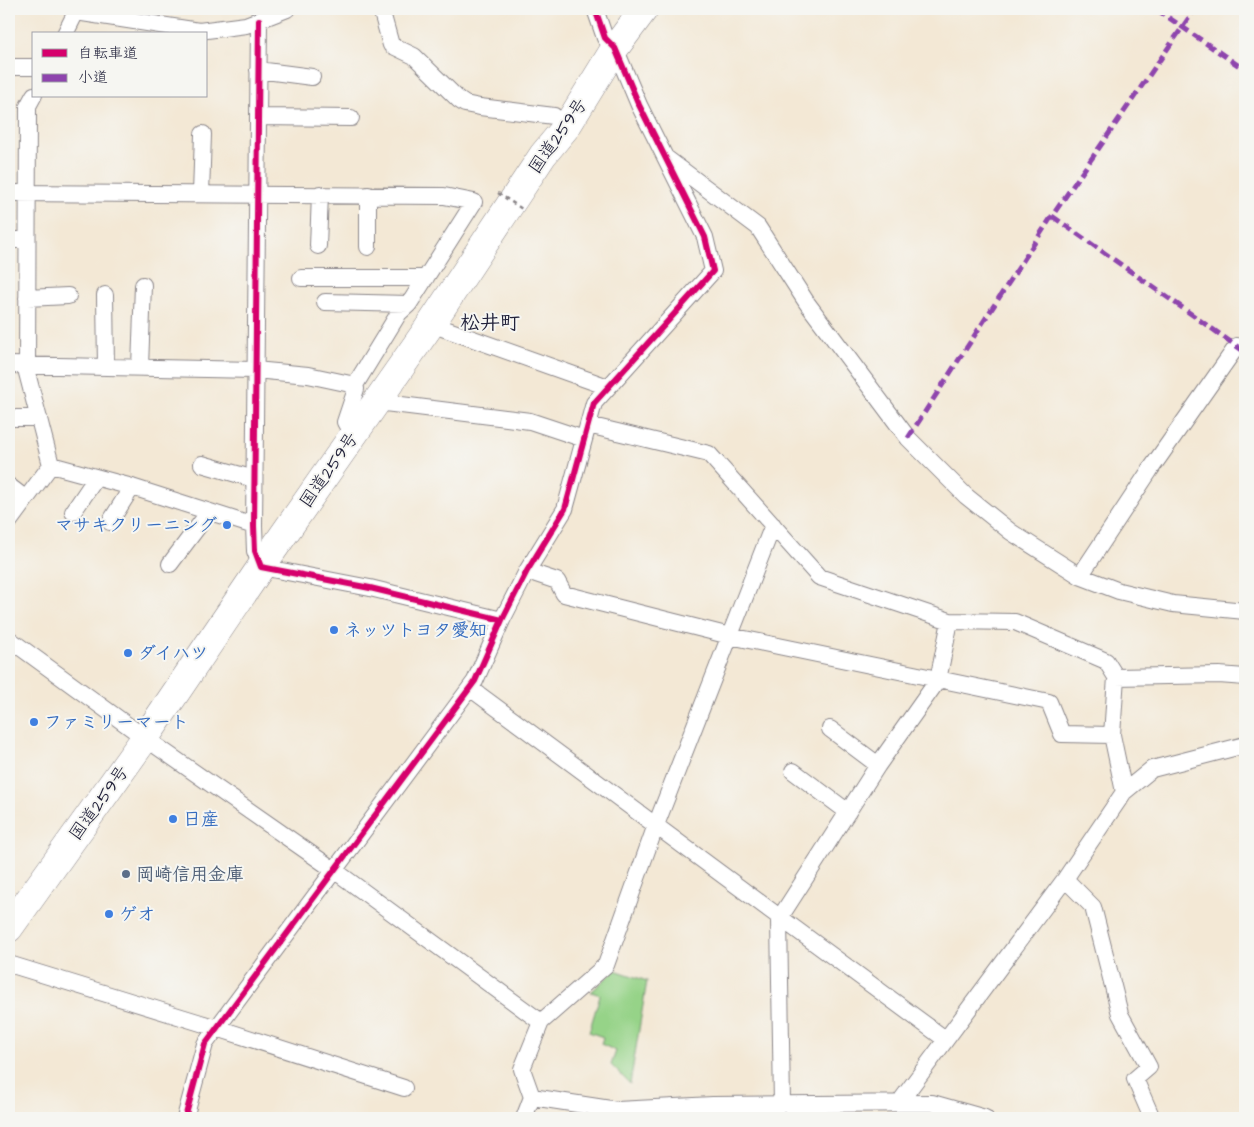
<svg xmlns="http://www.w3.org/2000/svg" width="1254" height="1127" font-family="'Architects Daughter','Klee One',sans-serif">
<style>
.green{fill:#96d388;stroke:#5c7a62}
.lines{fill:none;stroke-linecap:round;stroke-linejoin:round}
.minor-casing{stroke:#8a8588;stroke-width:18}
.trunk-casing{stroke:#8a8588;stroke-width:29}
.minor{stroke:#fff;stroke-width:16}
.trunk{stroke:#fff;stroke-width:28}
.path-bridge{stroke:#8a8588;stroke-width:2.5;stroke-dasharray:4 4;stroke-linecap:butt}
.quiet{stroke:#8e44ad;stroke-width:5;stroke-dasharray:10 5;stroke-linecap:butt}
.cycleway-casing{stroke:#f6f6f2;stroke-width:9}
.cycleway{stroke:#d6006c;stroke-width:6}
.shop-dot{fill:#3f7fe0;stroke:#f6f6f2;stroke-width:2}
.service-dot{fill:#5c6f8a;stroke:#f6f6f2;stroke-width:2}
.labels{text-anchor:middle;dominant-baseline:central;stroke-width:4;stroke-linejoin:round;paint-order:stroke}
.street-label{font-size:18px;fill:#22223b;stroke:#f6f6f2}
.shop-label{font-size:18px;font-weight:bold;fill:#366cbe;stroke:#f6f6f2;text-anchor:start}
.service-label{font-size:18px;font-weight:bold;fill:#4e5e75;stroke:#f6f6f2;text-anchor:start}
.quarter-label{font-size:20px;font-weight:bold;fill:#22223b;stroke:#f6f6f2}
</style>
<rect width="100%" height="100%" fill="#f6f6f2"/>
<filter id="ink" filterUnits="userSpaceOnUse"><feTurbulence type="fractalNoise" baseFrequency=".02" numOctaves="2"/><feDisplacementMap in="SourceGraphic" scale="10" xChannelSelector="R" yChannelSelector="G"/><feConvolveMatrix kernelMatrix="1 2 1 2 8 2 1 2 1" color-interpolation-filters="sRGB"/></filter>
<filter id="wash" filterUnits="userSpaceOnUse"><feTurbulence type="fractalNoise" baseFrequency=".0096" numOctaves="4" result="noise"/><feDisplacementMap in="SourceGraphic" scale="20" xChannelSelector="R" yChannelSelector="G"/><feGaussianBlur stdDeviation="1.12" result="paint"/><feColorMatrix in="noise" values="0 0 0 0 0 0 0 0 0 0 0 0 0 0 0 0 0 1.4 0 .05"/><feComposite in="paint" operator="in"/></filter>
<g filter="url(#wash)">
<rect width="100%" height="100%" fill="#f3e8d5"/>
<!-- green -->
<path class="green" d="M 615,970 L 647,981 L 630,1084 L 611,1065 L 616,1051 L 601,1044 L 603,1037 L 589,1032 L 600,995 L 591,992 Z"/>
</g>
<g filter="url(#ink)">
<g class="lines">
<defs>
<path id="minor" d="M 381,9 L 391,45 L 414,56 L 459,100 L 465,104 L 480,107 L 554,116 L 567,126
M 76,12 L 199,31 L 246,25 L 287,9
M 259,20 L 254,526 L 255,551 L 261,567 L 370,588 L 502,620
M 65,34 L 76,12 L 74,9
M 9,67 L 34,67
M 258,70 L 312,77
M 258,117 L 351,118
M 666,158 L 758,227 L 807,303 L 908,438 L 966,496 L 1011,532 L 1080,576 L 1119,591 L 1173,604 L 1245,611
M 9,193 L 444,196 L 474,202 L 409,304 L 399,313 L 355,385
M 201,194 L 203,134
M 368,195 L 368,247
M 9,240 L 27,240
M 318,246 L 320,194
M 301,278 L 426,278
M 105,295 L 106,367
M 27,298 L 68,296
M 325,302 L 409,304
M 431,324 L 608,387
M 9,365 L 255,370 L 308,375 L 355,385 L 356,389 L 345,422 L 353,436
M 140,367 L 143,285
M 377,402 L 530,421 L 584,439
M 9,418 L 39,418
M 588,425 L 709,454 L 819,577 L 950,621 L 1015,622 L 1106,661 L 1116,677 L 1112,735 L 1124,792
M 202,464 L 254,479
M 51,465 L 132,487 L 254,526
M 9,486 L 26,499
M 73,512 L 96,478
M 9,522 L 51,465 L 27,373 L 28,106 L 34,95
M 110,522 L 132,487
M 170,564 L 209,512
M 527,571 L 557,581 L 564,594 L 730,636 L 1049,702 L 1062,734 L 1112,735
M 1080,576 L 1150,470 L 1237,346
M 9,639 L 145,738 L 334,870 L 541,1022
M 1116,677 L 1219,675 L 1245,677
M 470,688 C 628,804 786,923 945,1039
M 830,729 L 878,765
M 793,771 L 848,812
M 1065,879 L 1093,907 L 1120,1014 L 1149,1067 L 1135,1079 L 1152,1118
M 9,964 L 217,1028 L 404,1088
M 532,1097 L 522,1069 L 541,1022 L 606,965 L 656,825 L 773,525
M 899,1103 L 1065,879 L 1124,792 L 1152,769 L 1245,745
M 782,1104 L 779,919 L 878,765 L 938,680 L 950,621
M 185,1118 L 205,1044 L 475,681 L 502,620 L 527,571 L 565,509 L 594,403 L 713,271 L 705,237 L 639,105 L 615,48 L 605,38 L 595,9
M 524,1118 L 532,1097 L 617,1110 L 713,1105 L 932,1103 L 985,1118"/>
<path id="trunk" d="M 9,928 L 145,738 L 261,567 L 431,324 L 543,155 L 567,126 L 615,48 L 644,9"/>
</defs>
<!-- minor casing -->
<use href="#minor" class="minor-casing"/>
<!-- trunk casing -->
<use href="#trunk" class="trunk-casing"/>
<!-- minor -->
<use href="#minor" class="minor"/>
<!-- trunk -->
<use href="#trunk" class="trunk"/>
<!-- path-bridge -->
<path class="path-bridge" d="M 498,193 L 522,209"/>
<!-- quiet -->
<path class="quiet" d="M 1156,9 L 1245,70
M 1052,216 L 1245,352
M 908,438 L 1052,216 L 1195,9"/>
<defs>
<path id="cycleway" d="M 259,20 L 254,526 L 255,551 L 261,567 L 370,588 L 502,620
M 185,1118 L 205,1044 L 475,681 L 502,620 L 527,571 L 565,509 L 594,403 L 713,271 L 705,237 L 639,105 L 615,48 L 605,38 L 595,9"/>
</defs>
<!-- cycleway casing -->
<use href="#cycleway" class="cycleway-casing"/>
<!-- cycleway -->
<use href="#cycleway" class="cycleway"/>
</g>
</g>
<!-- markers -->
<g class="shop-dot">
<circle cx="227" cy="525" r="5"/>
<circle cx="334" cy="630" r="5"/>
<circle cx="128" cy="653" r="5"/>
<circle cx="34" cy="722" r="5"/>
<circle cx="173" cy="819" r="5"/>
<circle cx="109" cy="914" r="5"/>
</g>
<circle class="service-dot" cx="126" cy="874" r="5"/>
<g class="labels">
<!-- street labels -->
<g class="street-label">
<text transform="translate(558 136) rotate(-55)">国道259号</text>
<text transform="translate(329 470) rotate(-55)">国道259号</text>
<text transform="translate(99 803) rotate(-54)">国道259号</text>
</g>
<!-- shop labels -->
<g class="shop-label">
<text x="217" y="525" text-anchor="end">マサキクリーニング</text>
<text x="344" y="630">ネッツトヨタ愛知</text>
<text x="138" y="653">ダイハツ</text>
<text x="44" y="722">ファミリーマート</text>
<text x="183" y="819">日産</text>
<text x="119" y="914">ゲオ</text>
</g>
<!-- service labels -->
<g class="service-label">
<text x="136" y="874">岡崎信用金庫</text>
</g>
<!-- quarter labels -->
<g class="quarter-label">
<text x="490" y="323">松井町</text>
</g>
</g>
<!-- margin -->
<rect width="1254" height="1127" fill="none" stroke="#f6f6f2" stroke-width="30"/>
<!-- legend -->
<rect x="32" y="32" width="175" height="65" fill="#f6f6f2" stroke="#a1a1a9"/>
<rect x="42" y="49" width="25" height="8" fill="#d6006c" stroke="#a1a1a9"/>
<text x="78" y="58" font-size="15" fill="#22223b">自転車道</text>
<rect x="42" y="74" width="25" height="8" fill="#8e44ad" stroke="#a1a1a9"/>
<text x="78" y="82" font-size="15" fill="#22223b">小道</text>
</svg>
